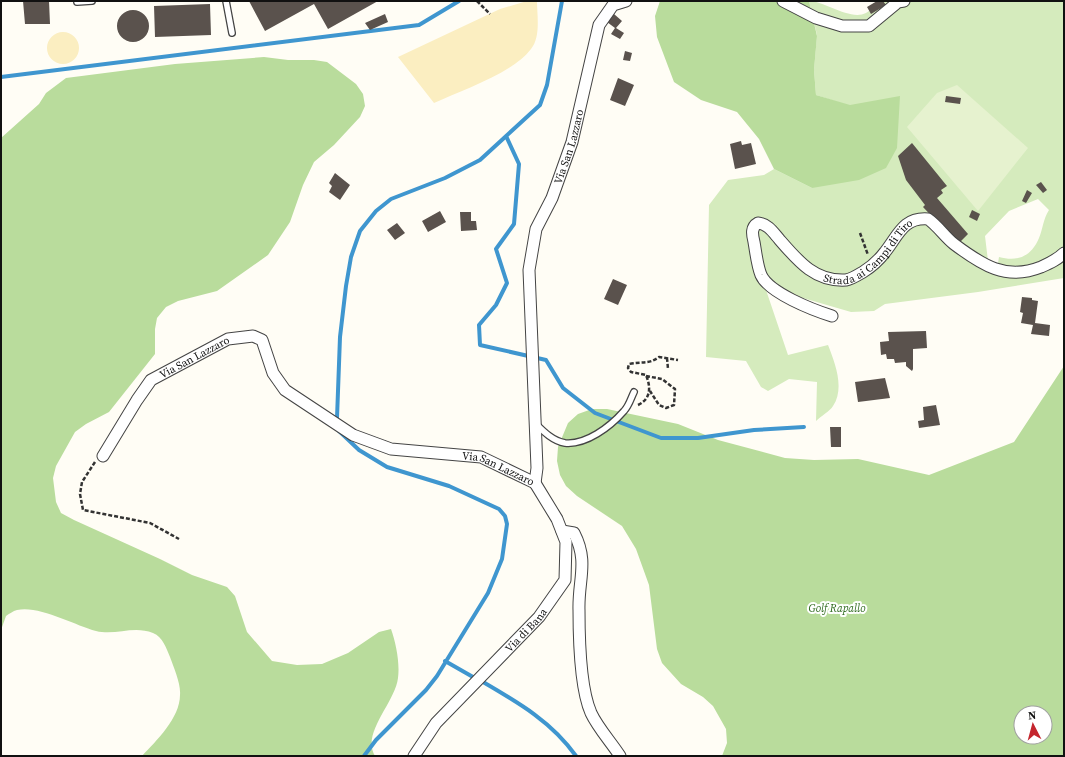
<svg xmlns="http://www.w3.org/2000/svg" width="1065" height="757" font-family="'Source Serif 4',serif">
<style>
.green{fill:#d5ebbd;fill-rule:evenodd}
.forest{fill:#b9dc9c;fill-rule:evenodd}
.sand{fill:#fbeec1}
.pitch{fill:#e6f2cf}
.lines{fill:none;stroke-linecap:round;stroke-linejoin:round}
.stream{stroke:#3f96cf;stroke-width:4}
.building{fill:#5a524d}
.service-casing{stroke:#444;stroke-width:8}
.minor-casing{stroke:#444;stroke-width:13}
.path{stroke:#333;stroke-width:2.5;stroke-dasharray:4 2;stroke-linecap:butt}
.service{stroke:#fff;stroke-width:5.5}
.minor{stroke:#fff;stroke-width:11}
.labels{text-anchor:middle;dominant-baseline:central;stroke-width:4;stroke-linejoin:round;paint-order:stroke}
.street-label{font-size:11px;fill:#111;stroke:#fff}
.park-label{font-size:11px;font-style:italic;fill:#2f6b1f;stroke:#fff}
</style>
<rect width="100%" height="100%" fill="#fffdf5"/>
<!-- green -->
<path class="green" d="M 809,1 C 825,1 850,21 866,13 C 871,10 876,5 881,1 L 1064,1 L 1064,278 L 978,292 L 885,304 L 874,311 L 851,312 L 765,287 L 788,355 L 828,345 C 835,363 845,388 833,406 C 830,411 821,416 816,421 L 817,382 L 789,379 L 768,391 L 761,387 L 746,361 L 706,357 L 709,205 L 728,180 L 764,175 L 774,169 L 812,188 L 900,97 L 850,106 L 816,95 L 814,70 L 817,35 ZM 1038,199 L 1049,210 C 1043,219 1043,229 1039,238 C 1031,257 1017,262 999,257 L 998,263 L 988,261 L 985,236 L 1009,211 Z"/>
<!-- forest -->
<path class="forest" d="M 660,1 L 809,1 L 817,36 L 814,70 L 816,95 L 850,105 L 900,96 L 897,148 L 886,168 L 859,180 L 812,188 L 774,169 L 759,139 L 737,112 L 701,100 L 674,82 L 657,37 L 655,16 Z
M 264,57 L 288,60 L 314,60 L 327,62 L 356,84 L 363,94 L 365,106 L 360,117 L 334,145 L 314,162 L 303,185 L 290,222 L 268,255 L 217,291 L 178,301 L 166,307 L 157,318 L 155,329 L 155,354 L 109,412 L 86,424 L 75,432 L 56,466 L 53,478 L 56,502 L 61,513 L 74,520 L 160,559 L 192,575 L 227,587 L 235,596 L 247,632 L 272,661 L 297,665 L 322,664 L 348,653 L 379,632 L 391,629 C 396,643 400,663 398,678 C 395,703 361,733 375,756 L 142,756 C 156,741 180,718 180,695 C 181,684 174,668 170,657 C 166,648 163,637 153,633 C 133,625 116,636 96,631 C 74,625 39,605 17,610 C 13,611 9,614 6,616 L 1,630 L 1,138 L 39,104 L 46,93 L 66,78 L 175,64 Z
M 1064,366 L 1064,756 L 722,756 L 727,743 L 726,729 L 713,706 L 703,697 L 681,684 L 662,663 L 657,649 L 649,585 L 636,549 L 622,526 L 577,496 L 566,486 L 560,475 L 557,461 L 558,447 L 568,423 L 578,414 L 592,409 L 607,409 L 678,424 L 718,440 L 785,458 L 814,460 L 858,459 L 929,475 L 1014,442 ZM 1021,713 L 1045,713 L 1045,737 L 1021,737 Z"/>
<!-- sand -->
<path class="sand" d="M 527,1 L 537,1 C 537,15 541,37 531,49 C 513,73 462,90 434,103 L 398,57 L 500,9 Z
M47 48a16 16 0 1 1 32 0a16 16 0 1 1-32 0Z"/>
<!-- pitch -->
<path class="pitch" d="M 957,85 L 1028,148 L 978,211 L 907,127 L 937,93 Z"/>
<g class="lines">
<!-- stream -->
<path class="stream" d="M 1,77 L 419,25 L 459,1
M 506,136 L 519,164 L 514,224 L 496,249 L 507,283 L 496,305 L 479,325 L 480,345 L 546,360 L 563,388 L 595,413 L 661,438 L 698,438 L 754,430 L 804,427
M 337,418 L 340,337 L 346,286 L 351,257 L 360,231 L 376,211 L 391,199 L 445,178 L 480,160 L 540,105 L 547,85 L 562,1
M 339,431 L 359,450 L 387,467 L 449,486 L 499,509 L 505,516 L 507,524 L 502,559 L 488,593 L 437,676 L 426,690 L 376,740 L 364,756
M 445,661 L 473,677
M 483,682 C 519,703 552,722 576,756"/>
</g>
<!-- building -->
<path class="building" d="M 23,1 L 49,1 L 50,24 L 25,24 Z
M 249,1 L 378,1 L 328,29 L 314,4 L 265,31 Z
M 877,1 L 883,1 L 886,5 L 871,14 L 867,7 Z
M 210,4 L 211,35 L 155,37 L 154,6 Z
M117 26a16 16 0 1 1 32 0a16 16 0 1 1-32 0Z
M 385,14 L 388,22 L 370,30 L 365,23 Z
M 614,14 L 622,21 L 616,28 L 624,33 L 620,39 L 611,34 L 615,28 L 607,22 Z
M 625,51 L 632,53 L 630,61 L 623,60 Z
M 618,78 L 634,85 L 625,106 L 610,100 Z
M 946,96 L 961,98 L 960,104 L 945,102 Z
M 741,141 L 742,145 L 751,143 L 756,164 L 735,169 L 730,144 Z
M 912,143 L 947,186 L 941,190 L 943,193 L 937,198 L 968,234 L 958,244 L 923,207 L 925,205 L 906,180 L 898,156 Z
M 335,173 L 350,185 L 340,200 L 329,192 L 332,186 L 329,183 Z
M 1041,182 L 1047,190 L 1043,193 L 1036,185 Z
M 1027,190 L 1032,193 L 1026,203 L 1022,201 Z
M 972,210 L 980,214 L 977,221 L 969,217 Z
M 440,211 L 446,222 L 428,232 L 422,221 Z
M 460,212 L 471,212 L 471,221 L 476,221 L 477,230 L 461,231 Z
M 397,223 L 405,233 L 395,240 L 387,230 Z
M 613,279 L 627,285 L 618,305 L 604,299 Z
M 1022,297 L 1032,298 L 1032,300 L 1038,301 L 1035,323 L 1050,325 L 1049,336 L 1031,334 L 1033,325 L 1021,323 L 1023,313 L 1020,312 Z
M 926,331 L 927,348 L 913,349 L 913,369 L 912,371 L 906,366 L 906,362 L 895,363 L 894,359 L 887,359 L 886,354 L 881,355 L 880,342 L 889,341 L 888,332 Z
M 885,378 L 890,398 L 858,402 L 855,382 Z
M 936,405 L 940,425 L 919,428 L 918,421 L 924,420 L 923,407 Z
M 830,427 L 841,427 L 841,447 L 831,447 Z"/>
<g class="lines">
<defs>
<path id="service" d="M 226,1 L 232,33
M 77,2 L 92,1
M 536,424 C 544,432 553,441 565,443 C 586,445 610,427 624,411 C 629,406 631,398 634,392"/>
<g id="minor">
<path d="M 783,1 L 816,18 L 842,26 L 869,26 L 898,2 L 904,1"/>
<path id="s1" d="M 832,316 C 813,310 769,293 761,275 C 757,265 756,253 754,242 C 752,234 751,227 758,223 C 768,224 773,232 779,239 C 798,261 815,282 846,280 C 852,279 858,275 863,272 C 871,267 879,260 885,252 C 898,236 903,217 928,219 C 938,226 945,237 954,244 C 982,265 1006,281 1041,267 C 1050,263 1057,260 1064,253"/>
<path id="s2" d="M 103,456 L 137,400 L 151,380 L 228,339 L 253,336 L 262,340 L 273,373 L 285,390 L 353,435 L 391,449 L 481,457 L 535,483"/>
<path id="s3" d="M 535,483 L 537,468 L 529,270 L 536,229 L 552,198 L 572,142 L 599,25 L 613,5 L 626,1"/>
<path d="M 562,531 L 574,533 C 589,562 578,580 579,610 C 579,638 580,688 591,713 C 598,728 611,742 620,756"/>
<path id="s4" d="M 414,756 L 436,723 L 539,617 L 565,580 L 566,542 L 557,519 L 535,483"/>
</g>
</defs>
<!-- service casing -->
<use href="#service" class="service-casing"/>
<!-- minor casing -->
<use href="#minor" class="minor-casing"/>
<!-- path -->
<path class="path" d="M 477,1 L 490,14
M 860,233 L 868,255
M 667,358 L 668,369
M 646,376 L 662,379 L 675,389 L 674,405 L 666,408 L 659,405 L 650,391
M 638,405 C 651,399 651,387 646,375 L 631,372 L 628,368 L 629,364 C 642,361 648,365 659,357 L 678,360
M 95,462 L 82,482 L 80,494 L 83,510 L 150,523 L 179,539"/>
<!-- service -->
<use href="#service" class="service"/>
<!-- minor -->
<use href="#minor" class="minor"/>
</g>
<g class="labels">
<!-- street labels -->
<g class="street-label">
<text stroke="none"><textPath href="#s3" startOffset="344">Via San Lazzaro</textPath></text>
<text stroke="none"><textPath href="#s1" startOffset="281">Strada ai Campi di Tiro</textPath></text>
<text stroke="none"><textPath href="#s2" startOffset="139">Via San Lazzaro</textPath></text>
<text stroke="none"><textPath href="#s2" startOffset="500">Via San Lazzaro</textPath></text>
<text stroke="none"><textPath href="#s4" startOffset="169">Via di Bana</textPath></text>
</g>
<!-- park labels -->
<g class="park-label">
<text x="837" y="608">Golf Rapallo</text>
</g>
</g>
<!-- border -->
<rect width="1065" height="757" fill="none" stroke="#111111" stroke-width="4"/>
<!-- north arrow -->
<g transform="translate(1033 725) rotate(354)"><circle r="19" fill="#ffffff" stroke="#a0a0a0"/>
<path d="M0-3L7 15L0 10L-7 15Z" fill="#c4262e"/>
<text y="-6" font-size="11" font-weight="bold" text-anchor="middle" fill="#111111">N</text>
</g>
</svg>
